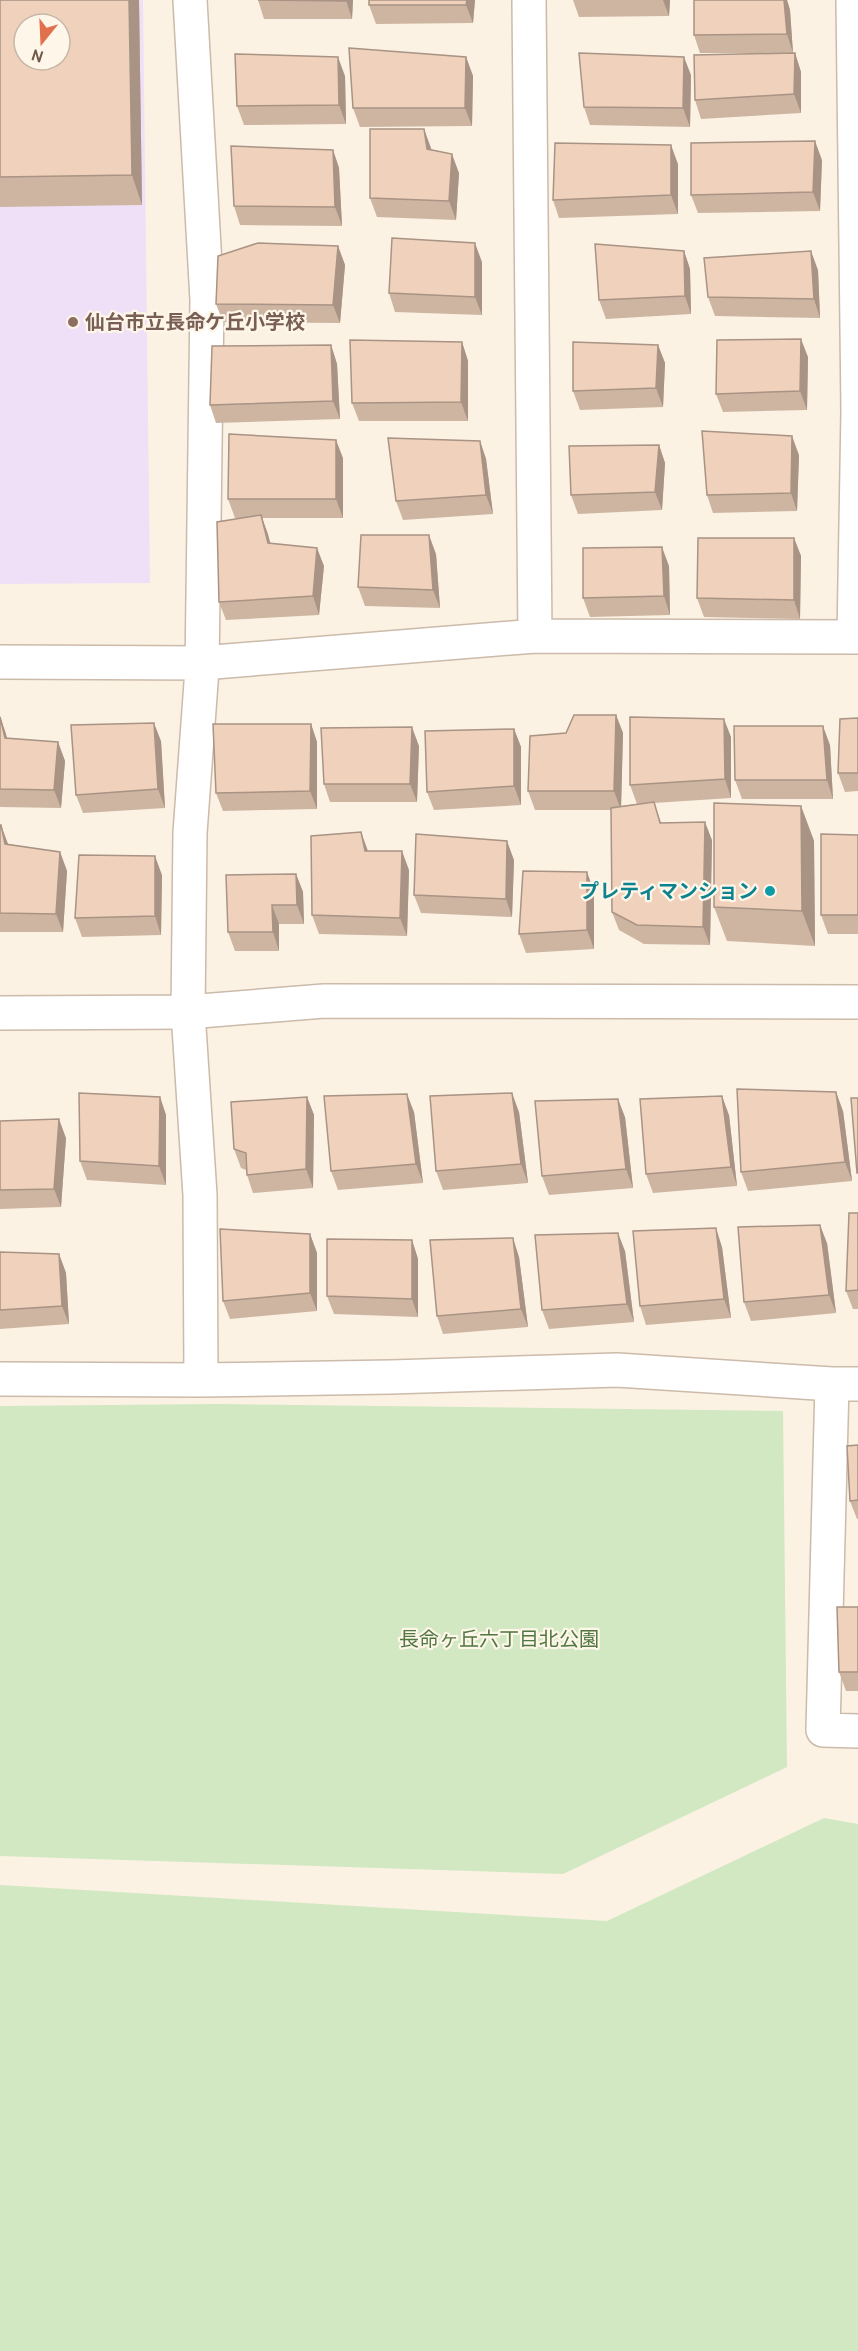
<svg xmlns="http://www.w3.org/2000/svg" width="858" height="2351" font-family="Cabin,'Noto Sans JP',sans-serif">
<style>
.education{fill:#efe0f7;fill-rule:evenodd}
.green{fill:#d1e8c2}
.lines{fill:none;stroke-linecap:round;stroke-linejoin:round}
.minor-casing{stroke:#ccbaaa;stroke-width:36}
.tertiary-casing{stroke:#ccbaaa;stroke-width:36}
.minor{stroke:#fff;stroke-width:33}
.tertiary{stroke:#fff;stroke-width:33}
.wall{fill:#ceb5a2}
.shaded-wall{fill:#a89384}
.building{fill:#f0d2bc;stroke:#a89384;stroke-width:1.5;fill-rule:evenodd}
.education-dot{fill:#8d6e63;stroke:#fef6e9;stroke-width:2}
.culture-dot{fill:#0f9aa8;stroke:#fef6e9;stroke-width:2}
.labels{text-anchor:middle;dominant-baseline:central;stroke-width:4.5;stroke-linejoin:round;paint-order:stroke}
.education-label{font-size:20px;font-weight:bold;fill:#785e54;stroke:#fef6e9;text-anchor:start}
.culture-label{font-size:20px;font-weight:bold;fill:#0d838f;stroke:#fef6e9;text-anchor:end}
.park-label{font-size:20px;fill:#517842;stroke:#fef6e9}
</style>
<rect width="100%" height="100%" fill="#fbf2e3"/>
<!-- education -->
<path class="education" d="M 0,0 L 143,0 L 150,583 L 0,584 ZM 24,24 L 60,24 L 60,60 L 24,60 Z"/>
<!-- green -->
<path class="green" d="M 220,1404 L 783,1411 L 787,1767 L 563,1874 L 0,1856 L 0,1406 Z
M 824,1818 L 858,1824 L 858,2351 L 0,2351 L 0,1885 L 607,1921 Z"/>
<g class="lines">
<defs>
<path id="minor" d="M 190,0 L 207,300 L 202,669 L 190,833 L 188,1012 L 200,1195 L 201,1380
M 529,0 L 535,636
M 853,0 L 858,411 L 854,636
M 0,662 L 202,663 L 535,636 L 858,637
M 0,1379 L 201,1380 L 391,1377 L 617,1370 L 832,1384 L 858,1384
M 832,1384 L 823,1730 L 858,1731"/>
<path id="tertiary" d="M 0,1013 L 188,1012 L 324,1001 L 858,1002"/>
</defs>
<!-- minor casing -->
<use href="#minor" class="minor-casing"/>
<!-- tertiary casing -->
<use href="#tertiary" class="tertiary-casing"/>
<!-- minor -->
<use href="#minor" class="minor"/>
<!-- tertiary -->
<use href="#tertiary" class="tertiary"/>
</g>
<!-- wall -->
<path class="wall" d="M 0,0 L 139,0 L 142,205 L 0,207 Z
M 258,0 L 353,0 L 352,19 L 264,19 Z
M 369,0 L 475,0 L 473,23 L 376,24 L 369,5 Z
M 573,0 L 670,0 L 669,16 L 579,17 Z
M 694,0 L 787,0 L 790,10 L 793,53 L 700,53 L 694,35 Z
M 795,53 L 801,72 L 801,113 L 701,119 L 695,100 Z
M 466,57 L 473,76 L 472,126 L 360,127 L 353,108 Z
M 691,75 L 690,127 L 590,125 L 584,107 Z
M 345,76 L 346,124 L 244,125 L 237,106 Z
M 424,129 L 431,150 L 459,173 L 456,220 L 377,217 L 370,198 Z
M 333,150 L 339,168 L 342,226 L 240,225 L 234,206 Z
M 822,160 L 820,211 L 698,213 L 691,195 Z
M 678,164 L 678,214 L 559,218 L 553,200 Z
M 338,246 L 345,265 L 340,323 L 223,322 L 216,304 Z
M 684,251 L 690,269 L 691,314 L 606,319 L 599,300 Z
M 482,262 L 482,315 L 395,312 L 389,293 Z
M 818,270 L 820,318 L 715,316 L 708,297 Z
M 462,342 L 468,361 L 468,421 L 359,421 L 352,403 Z
M 331,345 L 337,364 L 340,419 L 216,423 L 210,405 Z
M 658,345 L 665,363 L 663,407 L 580,410 L 573,391 Z
M 808,357 L 807,410 L 723,412 L 716,394 Z
M 480,441 L 486,459 L 493,514 L 403,520 L 396,501 Z
M 659,445 L 665,463 L 662,510 L 578,514 L 571,495 Z
M 799,455 L 797,511 L 713,513 L 707,495 Z
M 343,458 L 343,518 L 262,518 L 270,543 L 324,566 L 319,615 L 226,620 L 219,602 L 244,518 L 235,518 L 228,499 Z
M 794,538 L 801,556 L 800,619 L 704,617 L 697,598 Z
M 436,554 L 440,608 L 365,606 L 358,587 Z
M 669,566 L 670,615 L 590,617 L 583,598 Z
M 616,715 L 623,733 L 621,806 L 637,804 L 630,785 L 731,737 L 731,798 L 654,803 L 661,822 L 712,840 L 710,945 L 644,944 L 619,930 L 612,912 L 611,810 L 535,810 L 528,791 L 566,733 Z
M 0,716 L 7,738 L 58,742 L 65,761 L 61,808 L 0,807 Z
M 858,718 L 858,791 L 845,792 L 838,773 Z
M 311,724 L 317,742 L 317,809 L 223,811 L 216,793 Z
M 514,729 L 521,747 L 521,805 L 434,810 L 427,792 Z
M 161,741 L 165,808 L 83,813 L 76,795 Z
M 830,745 L 833,799 L 742,799 L 735,780 Z
M 419,746 L 417,802 L 330,802 L 324,784 Z
M 801,806 L 814,841 L 815,946 L 727,941 L 714,907 Z
M 0,825 L 8,844 L 60,852 L 67,871 L 63,932 L 0,932 Z
M 858,835 L 858,934 L 828,934 L 821,915 Z
M 514,860 L 512,917 L 421,913 L 414,895 Z
M 409,870 L 407,936 L 319,934 L 312,915 Z
M 296,874 L 303,892 L 304,924 L 279,924 L 279,951 L 235,951 L 228,932 Z
M 162,875 L 161,935 L 82,937 L 75,918 Z
M 594,891 L 594,949 L 526,953 L 519,934 Z
M 160,1097 L 166,1115 L 166,1185 L 87,1180 L 80,1161 Z
M 307,1097 L 314,1115 L 313,1188 L 253,1193 L 247,1175 L 246,1170 L 241,1168 L 234,1149 Z
M 843,1111 L 852,1181 L 748,1191 L 741,1172 Z
M 414,1112 L 423,1183 L 338,1190 L 331,1171 Z
M 519,1112 L 528,1183 L 443,1190 L 436,1171 Z
M 729,1115 L 737,1186 L 653,1193 L 646,1174 Z
M 625,1117 L 633,1188 L 549,1195 L 542,1176 Z
M 0,1121 L 66,1138 L 61,1207 L 0,1209 Z
M 858,1213 L 858,1309 L 853,1309 L 846,1291 Z
M 310,1234 L 317,1253 L 317,1311 L 230,1319 L 223,1301 Z
M 412,1240 L 418,1259 L 418,1317 L 334,1314 L 327,1296 Z
M 827,1243 L 836,1313 L 751,1321 L 744,1302 Z
M 722,1247 L 731,1318 L 646,1325 L 640,1306 Z
M 625,1251 L 634,1322 L 549,1329 L 542,1310 Z
M 0,1252 L 59,1254 L 66,1273 L 69,1324 L 0,1329 Z
M 519,1257 L 528,1327 L 443,1334 L 437,1316 Z
M 858,1445 L 858,1519 L 857,1519 L 850,1501 Z
M 858,1607 L 858,1691 L 846,1691 L 839,1672 Z"/>
<!-- shaded-wall -->
<path class="shaded-wall" d="M 129,0 L 139,0 L 142,205 L 132,175 Z
M 346,0 L 353,0 L 352,19 Z
M 467,0 L 475,0 L 473,23 L 466,5 Z
M 663,0 L 670,0 L 669,16 Z
M 784,0 L 787,0 L 790,10 L 793,53 L 787,34 Z
M 795,53 L 801,72 L 801,113 L 794,94 Z
M 338,57 L 345,76 L 346,124 L 339,105 Z
M 466,57 L 473,76 L 472,126 L 465,108 Z
M 684,57 L 691,75 L 690,127 L 683,108 Z
M 424,129 L 431,148 L 434,168 L 427,149 Z
M 815,141 L 822,160 L 820,211 L 813,192 Z
M 671,145 L 678,164 L 678,214 L 671,195 Z
M 333,150 L 339,168 L 342,226 L 335,207 Z
M 452,154 L 459,173 L 456,220 L 449,201 Z
M 475,243 L 482,262 L 482,315 L 475,297 Z
M 338,246 L 345,265 L 340,323 L 333,305 Z
M 684,251 L 690,269 L 691,314 L 685,296 Z
M 811,251 L 818,270 L 820,318 L 814,299 Z
M 801,339 L 808,357 L 807,410 L 800,391 Z
M 462,342 L 468,361 L 468,421 L 461,402 Z
M 331,345 L 337,364 L 340,419 L 333,401 Z
M 658,345 L 665,363 L 663,407 L 656,388 Z
M 792,436 L 799,455 L 797,511 L 791,493 Z
M 336,440 L 343,458 L 343,518 L 336,499 Z
M 480,441 L 486,459 L 493,514 L 486,495 Z
M 659,445 L 665,463 L 662,510 L 655,492 Z
M 261,515 L 268,534 L 275,562 L 268,543 Z
M 429,535 L 436,554 L 440,608 L 433,590 Z
M 794,538 L 801,556 L 800,619 L 794,600 Z
M 662,547 L 669,566 L 670,615 L 664,596 Z
M 317,548 L 324,566 L 319,615 L 313,596 Z
M 616,715 L 623,733 L 621,810 L 614,791 Z
M 0,716 L 6,734 L 11,756 L 5,738 Z
M 724,719 L 731,737 L 731,798 L 725,779 Z
M 154,723 L 161,741 L 165,808 L 158,789 Z
M 311,724 L 317,742 L 317,809 L 310,791 Z
M 823,726 L 830,745 L 833,799 L 827,780 Z
M 412,727 L 419,746 L 417,802 L 410,784 Z
M 514,729 L 521,747 L 521,805 L 514,786 Z
M 58,742 L 65,761 L 61,808 L 54,790 Z
M 801,806 L 814,841 L 815,946 L 802,911 Z
M 705,822 L 712,840 L 710,945 L 703,927 Z
M 1,825 L 8,844 L 5,844 Z
M 361,832 L 368,851 L 371,870 L 365,851 Z
M 507,841 L 514,860 L 512,917 L 506,899 Z
M 402,851 L 409,870 L 407,936 L 400,918 Z
M 60,852 L 67,871 L 63,932 L 56,914 Z
M 155,856 L 162,875 L 161,935 L 155,916 Z
M 587,872 L 594,891 L 594,949 L 587,930 Z
M 296,874 L 303,892 L 304,924 L 297,905 Z
M 272,905 L 279,924 L 279,951 L 273,932 Z
M 836,1092 L 843,1111 L 852,1181 L 845,1162 Z
M 512,1093 L 519,1112 L 528,1183 L 521,1164 Z
M 407,1094 L 414,1112 L 423,1183 L 416,1164 Z
M 722,1096 L 729,1115 L 737,1186 L 731,1167 Z
M 160,1097 L 166,1115 L 166,1185 L 159,1166 Z
M 307,1097 L 314,1115 L 313,1188 L 306,1169 Z
M 618,1099 L 625,1117 L 633,1188 L 626,1169 Z
M 59,1119 L 66,1138 L 61,1207 L 54,1189 Z
M 820,1225 L 827,1243 L 836,1313 L 829,1295 Z
M 716,1228 L 722,1247 L 731,1318 L 724,1299 Z
M 618,1233 L 625,1251 L 634,1322 L 627,1304 Z
M 310,1234 L 317,1253 L 317,1311 L 310,1293 Z
M 513,1238 L 519,1257 L 528,1327 L 521,1309 Z
M 412,1240 L 418,1259 L 418,1317 L 412,1299 Z
M 59,1254 L 66,1273 L 69,1324 L 62,1306 Z"/>
<!-- building -->
<path class="building" d="M 0,0 L 129,0 L 132,175 L 0,177 ZM 24,24 L 60,24 L 60,60 L 24,60 Z
M 258,0 L 346,0 L 346,1 Z
M 369,0 L 467,0 L 466,5 L 369,5 Z
M 694,0 L 784,0 L 787,34 L 694,35 Z
M 349,48 L 466,57 L 465,108 L 353,108 Z
M 579,53 L 684,57 L 683,108 L 584,107 Z
M 795,53 L 794,94 L 695,100 L 694,55 Z
M 235,54 L 338,57 L 339,105 L 237,106 Z
M 370,129 L 424,129 L 427,149 L 452,154 L 449,201 L 370,198 Z
M 815,141 L 813,192 L 691,195 L 691,143 Z
M 555,143 L 671,145 L 671,195 L 553,200 Z
M 231,146 L 333,150 L 335,207 L 234,206 Z
M 392,238 L 475,243 L 475,297 L 389,293 Z
M 258,243 L 338,246 L 333,305 L 216,304 L 218,256 Z
M 595,244 L 684,251 L 685,296 L 599,300 Z
M 811,251 L 814,299 L 708,297 L 704,258 Z
M 801,339 L 800,391 L 716,394 L 717,340 Z
M 350,340 L 462,342 L 461,402 L 352,403 Z
M 573,342 L 658,345 L 656,388 L 573,391 Z
M 331,345 L 333,401 L 210,405 L 212,346 Z
M 702,431 L 792,436 L 791,493 L 707,495 Z
M 229,434 L 336,440 L 336,499 L 228,499 Z
M 388,438 L 480,441 L 486,495 L 396,501 Z
M 659,445 L 655,492 L 571,495 L 569,446 Z
M 261,515 L 268,543 L 317,548 L 313,596 L 219,602 L 217,522 Z
M 361,535 L 429,535 L 433,590 L 358,587 Z
M 698,538 L 794,538 L 794,600 L 697,598 Z
M 662,547 L 664,596 L 583,598 L 583,548 Z
M 574,715 L 616,715 L 614,791 L 528,791 L 530,736 L 566,733 Z
M 0,717 L 5,738 L 58,742 L 54,790 L 0,789 Z
M 630,717 L 724,719 L 725,779 L 630,785 Z
M 858,718 L 858,773 L 838,773 L 840,719 Z
M 154,723 L 158,789 L 76,795 L 71,725 Z
M 213,724 L 311,724 L 310,791 L 216,793 Z
M 734,726 L 823,726 L 827,780 L 735,780 Z
M 412,727 L 410,784 L 324,784 L 321,728 Z
M 514,729 L 514,786 L 427,792 L 425,731 Z
M 654,802 L 660,823 L 705,822 L 703,927 L 637,925 L 612,912 L 611,808 Z
M 714,803 L 801,806 L 802,911 L 714,907 Z
M 0,825 L 1,825 L 5,844 L 60,852 L 56,914 L 0,913 Z
M 361,832 L 365,851 L 402,851 L 400,918 L 312,915 L 311,836 Z
M 416,834 L 507,841 L 506,899 L 414,895 Z
M 821,834 L 858,835 L 858,915 L 821,915 Z
M 79,855 L 155,856 L 155,916 L 75,918 Z
M 523,871 L 587,872 L 587,930 L 519,934 Z
M 296,874 L 297,905 L 272,905 L 273,932 L 228,932 L 226,875 Z
M 737,1089 L 836,1092 L 845,1162 L 741,1172 Z
M 79,1093 L 160,1097 L 159,1166 L 80,1161 Z
M 512,1093 L 521,1164 L 436,1171 L 430,1096 Z
M 407,1094 L 416,1164 L 331,1171 L 324,1096 Z
M 722,1096 L 731,1167 L 646,1174 L 640,1099 Z
M 307,1097 L 306,1169 L 247,1175 L 246,1153 L 234,1149 L 231,1102 Z
M 851,1098 L 858,1098 L 858,1173 L 857,1173 Z
M 618,1099 L 626,1169 L 542,1176 L 535,1101 Z
M 59,1119 L 54,1189 L 0,1190 L 0,1121 Z
M 849,1213 L 858,1213 L 858,1290 L 846,1291 Z
M 820,1225 L 829,1295 L 744,1302 L 738,1227 Z
M 716,1228 L 724,1299 L 640,1306 L 633,1231 Z
M 220,1229 L 310,1234 L 310,1293 L 223,1301 Z
M 618,1233 L 627,1304 L 542,1310 L 535,1235 Z
M 513,1238 L 521,1309 L 437,1316 L 430,1240 Z
M 327,1239 L 412,1240 L 412,1299 L 327,1296 Z
M 0,1252 L 59,1254 L 62,1306 L 0,1310 Z
M 858,1445 L 858,1500 L 850,1501 L 847,1446 Z
M 837,1607 L 858,1607 L 858,1672 L 839,1672 Z"/>
<!-- markers -->
<circle class="education-dot" cx="73" cy="322" r="6"/>
<circle class="culture-dot" cx="770" cy="891" r="6"/>
<g class="labels">
<!-- education labels -->
<g class="education-label">
<text x="85" y="322">仙台市立長命ケ丘小学校</text>
</g>
<!-- culture labels -->
<g class="culture-label">
<text x="758" y="891">プレティマンション</text>
</g>
<!-- park labels -->
<g class="park-label">
<text x="499" y="1639">長命ヶ丘六丁目北公園</text>
</g>
</g>
<!-- north arrow -->
<g transform="translate(42 42) rotate(198)"><circle r="28" fill="#fef6e9" stroke="#c6b7a9" stroke-width="1.5"/>
<path d="M0-4.5L10 22L0 15L-10 22Z" fill="#e1714c"/>
<text y="-9" font-size="16" font-weight="bold" text-anchor="middle" fill="#72594a">N</text>
</g>
</svg>
